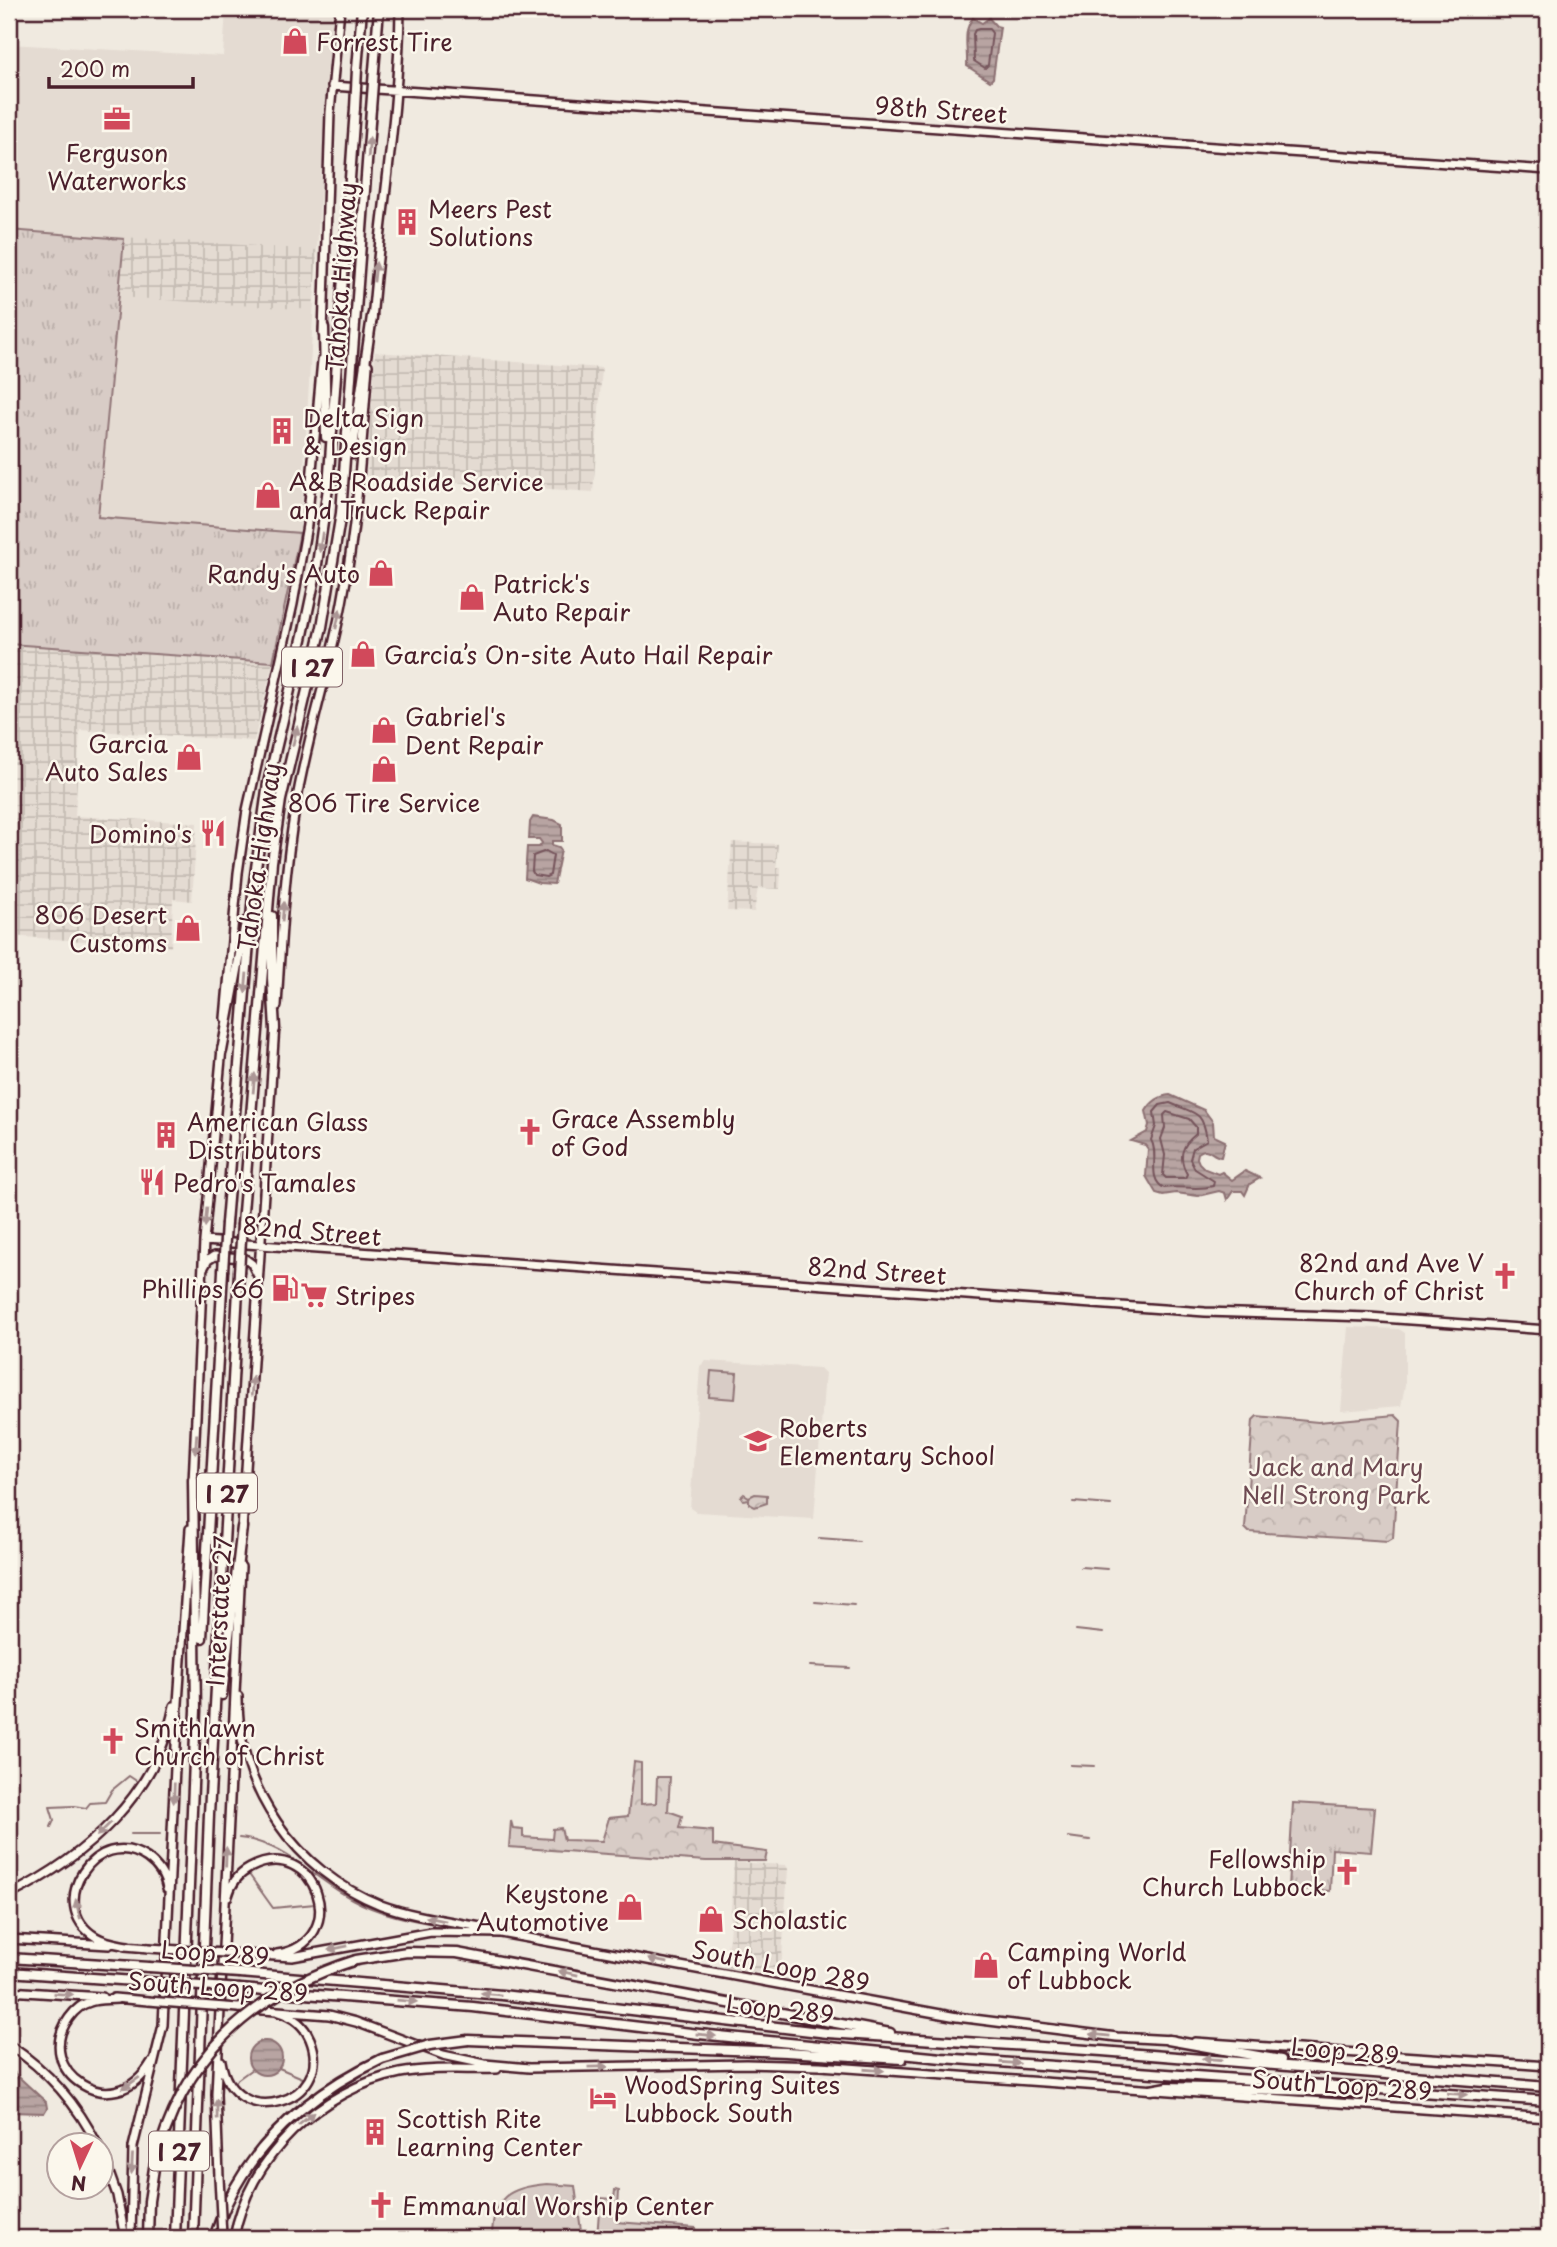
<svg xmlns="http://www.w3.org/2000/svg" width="1557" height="2247" font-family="'Playpen Sans',sans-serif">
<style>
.built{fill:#e4dbd2}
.industrial{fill:url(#industrial-grid)}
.grass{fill:url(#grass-tufts);stroke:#917678;stroke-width:2}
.forest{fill:url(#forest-crowns);stroke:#917678;stroke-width:2}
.pitch{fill:#d8ccc6;stroke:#917678;stroke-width:2}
.water{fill:url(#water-rules);stroke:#8c6f72;stroke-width:2}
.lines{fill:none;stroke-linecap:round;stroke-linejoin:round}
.shore{stroke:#76545b;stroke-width:2}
.stream{stroke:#8c6f72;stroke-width:2}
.major-casing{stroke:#4a1f2b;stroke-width:12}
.highway-casing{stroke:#4a1f2b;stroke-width:13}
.major{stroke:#fbf7ec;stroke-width:7}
.highway{stroke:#fbf7ec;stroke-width:8}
.major-bridge-casing{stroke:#4a1f2b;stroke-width:12;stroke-linecap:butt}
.highway-bridge-casing{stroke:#4a1f2b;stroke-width:13;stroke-linecap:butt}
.major-bridge{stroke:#fbf7ec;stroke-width:7}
.highway-bridge{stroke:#fbf7ec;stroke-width:8}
.oneway{fill:#ab9695}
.labels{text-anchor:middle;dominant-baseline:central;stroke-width:5;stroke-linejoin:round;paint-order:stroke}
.shield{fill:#fbf7ec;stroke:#7f6065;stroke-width:2}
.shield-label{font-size:23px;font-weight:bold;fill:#4a1f2b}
.poi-label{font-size:24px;fill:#4a1f2b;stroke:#fbf7ec;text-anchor:start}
.street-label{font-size:24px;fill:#4a1f2b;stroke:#fbf7ec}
.park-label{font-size:24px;fill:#6e4a52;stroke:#fbf7ec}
</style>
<defs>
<pattern id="industrial-grid" width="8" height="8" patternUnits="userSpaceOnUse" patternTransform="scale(1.75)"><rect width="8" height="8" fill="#e4dbd2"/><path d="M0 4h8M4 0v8" fill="none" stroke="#c5bcb4"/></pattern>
<pattern id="grass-tufts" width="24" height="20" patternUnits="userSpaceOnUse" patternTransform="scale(1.75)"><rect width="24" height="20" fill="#d8ccc6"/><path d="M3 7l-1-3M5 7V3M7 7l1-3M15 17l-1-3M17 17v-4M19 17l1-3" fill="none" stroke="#bbafaa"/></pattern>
<pattern id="forest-crowns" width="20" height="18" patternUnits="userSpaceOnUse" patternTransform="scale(1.75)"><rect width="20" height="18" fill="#d8ccc6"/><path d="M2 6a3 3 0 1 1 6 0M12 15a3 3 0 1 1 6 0" fill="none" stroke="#bbafaa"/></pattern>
<pattern id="water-rules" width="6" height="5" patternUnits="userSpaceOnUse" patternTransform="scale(1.75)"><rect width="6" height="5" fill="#b8a4a2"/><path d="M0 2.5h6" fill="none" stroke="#988584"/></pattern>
</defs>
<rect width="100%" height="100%" fill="#f0eae0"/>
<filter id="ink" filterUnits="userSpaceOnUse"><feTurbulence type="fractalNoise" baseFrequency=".0143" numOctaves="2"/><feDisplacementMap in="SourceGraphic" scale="14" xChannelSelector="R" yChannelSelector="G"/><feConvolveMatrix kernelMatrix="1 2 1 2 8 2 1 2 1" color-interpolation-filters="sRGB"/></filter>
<g filter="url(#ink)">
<!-- built -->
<path class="built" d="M 226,9 L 335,9 L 328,67 L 300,533 L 98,517 L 124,239 L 9,230 L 9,44 L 223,56 Z
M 1348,1327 L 1399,1329 L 1405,1333 L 1405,1385 L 1401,1406 L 1341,1411 Z
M 706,1361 L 820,1368 L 825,1373 L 814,1519 L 696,1512 L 690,1508 L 700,1366 Z"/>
<!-- industrial -->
<path class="industrial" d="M 124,237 L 317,250 L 313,310 L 120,297 Z
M 375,352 L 602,368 L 593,492 L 367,476 Z
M 9,644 L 273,662 L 254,741 L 80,730 L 75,816 L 197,823 L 192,901 L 173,899 L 171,947 L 9,936 Z
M 732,842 L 778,844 L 776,867 L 781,867 L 780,889 L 758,888 L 754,912 L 727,911 Z
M 734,1862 L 786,1865 L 788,1869 L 781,1972 L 779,1976 L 725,1967 L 723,1963 L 729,1939 Z"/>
<!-- grass -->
<path class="grass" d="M 9,230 L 124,239 L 98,517 L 300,533 L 273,662 L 9,644 Z
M 1293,1803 L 1375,1808 L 1371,1852 L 1332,1849 L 1330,1891 L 1288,1888 Z"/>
<!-- forest -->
<path class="forest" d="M 1395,1415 L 1401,1421 L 1393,1538 L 1388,1541 L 1249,1532 L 1245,1528 L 1253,1420 L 1257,1416 L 1318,1422 Z
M 744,1494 L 749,1497 L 755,1494 L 767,1495 L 767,1503 L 755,1507 L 749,1504 L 749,1499 L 743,1500 L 741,1497 Z
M 634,1762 L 641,1763 L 641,1804 L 656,1803 L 657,1777 L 670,1777 L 668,1811 L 682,1816 L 679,1828 L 713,1831 L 713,1845 L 767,1852 L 765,1861 L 706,1861 L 509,1847 L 511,1821 L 513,1828 L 523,1829 L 523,1837 L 552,1839 L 553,1829 L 561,1828 L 564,1840 L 602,1841 L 609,1818 L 628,1816 Z"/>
<!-- pitch -->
<path class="pitch" d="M 711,1371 L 737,1373 L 735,1399 L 709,1397 Z
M 547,2184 L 575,2186 L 582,2238 L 492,2238 C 492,2197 509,2187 547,2184 Z
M 615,2190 L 619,2191 L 617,2222 L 696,2228 L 695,2238 L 597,2238 L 600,2198 L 614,2199 Z"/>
<!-- water -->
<path class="water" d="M 973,18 L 982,23 L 989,18 L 996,26 L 1000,27 L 993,78 L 990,81 L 967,66 C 968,49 962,31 973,18 Z
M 533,817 L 554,820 L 562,824 L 562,841 L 552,841 L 552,845 L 559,847 L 561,850 L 554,884 L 539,883 L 525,878 L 527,847 L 539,847 L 542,843 L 539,839 L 529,839 L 530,822 Z
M 1170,1095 L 1204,1110 L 1213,1122 L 1214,1136 L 1225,1141 L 1221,1157 C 1211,1156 1209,1145 1198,1153 L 1197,1158 L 1199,1163 L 1205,1169 L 1218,1174 L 1222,1172 L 1232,1180 L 1245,1171 L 1260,1178 L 1250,1184 L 1245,1195 L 1242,1191 L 1233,1191 L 1227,1200 L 1225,1193 L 1219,1191 L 1198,1196 L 1176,1193 L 1163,1195 L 1156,1193 L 1146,1176 L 1148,1149 L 1145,1145 L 1131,1141 L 1147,1132 L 1149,1125 L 1146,1111 C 1152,1101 1159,1096 1170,1095 Z
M248 2058a17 17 0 1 1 34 0a17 17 0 1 1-34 0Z
M 9,2068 L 46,2102 L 47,2108 L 44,2113 L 9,2112 Z"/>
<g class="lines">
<!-- shore -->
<path class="shore" d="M 979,29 L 989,29 L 992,33 L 988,65 L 985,68 L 974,61 L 973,34 L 975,30 Z
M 546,851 L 553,855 L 550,875 L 546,877 L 534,875 L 532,871 L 533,856 Z
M 1170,1103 C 1195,1114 1203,1110 1207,1140 L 1193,1148 L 1190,1159 L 1195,1169 L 1214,1181 L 1213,1186 C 1196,1191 1181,1185 1164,1188 C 1146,1178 1160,1155 1151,1140 L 1156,1126 L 1154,1112 L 1160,1105 Z
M 1167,1112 L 1189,1119 L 1196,1127 L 1196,1134 C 1181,1146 1178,1157 1187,1174 L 1185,1178 L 1166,1178 L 1163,1175 L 1165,1155 L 1161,1139 L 1165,1128 L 1164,1115 Z"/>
<!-- stream -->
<path class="stream" d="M 1073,1502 L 1111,1505
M 819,1538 L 859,1541
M 1081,1567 L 1107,1569
M 815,1602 L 854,1605
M 1076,1630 L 1103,1633
M 810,1666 L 850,1668
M 1070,1765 L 1094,1766
M 51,1827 L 54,1820 L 50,1807 L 74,1806 L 86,1808 L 90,1803 L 105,1802 L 112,1790 L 129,1776 L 138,1782
M 131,1834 L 160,1834
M 1068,1837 L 1090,1840
M 239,1838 C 283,1842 315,1879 352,1899 C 379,1914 410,1920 440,1925
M 248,1873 L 273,1908 L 315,1904
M 279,2068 L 305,2079
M 234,2082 L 252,2069
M 893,2238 L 945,2225 L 949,2238"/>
<defs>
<path id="major" d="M 332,86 L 1548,170
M 372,321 C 380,217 399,114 400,9
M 323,334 L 330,112 L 340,9
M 277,1006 C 281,941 284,875 295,810 C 306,740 329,672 342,603 C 357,524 362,444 368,365
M 225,1018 L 238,873 L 247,810 L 293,604 L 307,525 L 322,360
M 204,1241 L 1205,1312 L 1369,1317 L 1548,1330
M 204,1267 L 208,1260 L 214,1256 L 244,1258 L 252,1264 L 258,1276
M 193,1483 L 204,1241 L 222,1048
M 242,1530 L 275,1025
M 238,1696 C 237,1788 296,1872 381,1905 C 414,1917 451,1921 486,1928
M 9,1895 C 86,1857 157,1794 174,1706
M 228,1896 C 231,1884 239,1874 250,1868 C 315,1833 354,1942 277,1954
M 9,1939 L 109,1945
M 125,1946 L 149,1948
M 128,1946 C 117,1944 106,1943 96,1937 C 43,1905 97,1823 147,1858 C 158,1866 165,1876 167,1889
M 240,1954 L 292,1957 L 431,1932 L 501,1933 L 957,2017 L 1117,2037 L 1173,2040
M 9,1991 L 102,1997
M 114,1998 L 148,2001
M 117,1999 C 108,2000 98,1999 90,2002 C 82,2004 74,2011 69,2018 C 31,2071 114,2127 151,2063
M 238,2008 L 329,2015 L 356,2022 L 443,2055 L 485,2064 L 529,2068 L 746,2064 L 820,2066 L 1548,2118
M 1195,2042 L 1548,2066
M 9,2045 C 47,2070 78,2105 98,2146
M 221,2061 C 233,2135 336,2102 310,2039 C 304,2025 292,2016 278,2012
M 102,2153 L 117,2195 L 125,2238
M 219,2177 L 216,2094 L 241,1567
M 131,2238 L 133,2147 L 163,2025 L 178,1703 L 190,1529
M 234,2238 C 248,2157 321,2089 400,2073 C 432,2067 465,2070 497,2069"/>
<path id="highway" d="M 357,69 L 362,9
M 374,70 L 379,9
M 324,328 L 326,437
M 352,454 L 372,316
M 272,916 L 272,978 L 275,1029
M 222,1051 L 246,922
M 226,1223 L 254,882 L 268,783 L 303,635 L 315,578 L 328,488 L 355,108
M 242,1224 L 272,862 L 281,800 L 322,627 L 341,513 L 371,109
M 202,1638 L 223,1271
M 222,1695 L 242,1527
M 9,1958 L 149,1967
M 356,1960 L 407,1952 L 457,1953 L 890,2033
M 9,1972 L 148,1982
M 240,1973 L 502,1995 L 828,2033 L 1102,2051 L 1548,2087
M 240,1989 L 473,2007 L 699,2034 L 942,2058 L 1548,2101
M 468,2040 L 786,2052 L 902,2059
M 1168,2040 L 1281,2060
M 1151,2090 L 1168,2087 L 1351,2092
M 148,2238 L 149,2201 L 154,2168
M 175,2238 L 196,1710 L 193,1480
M 193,2238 L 209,1814 L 239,1272
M 214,2238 C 218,2227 222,2214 227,2203 C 259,2136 316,2090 382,2059"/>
</defs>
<!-- major casing -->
<use href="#major" class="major-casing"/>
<!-- highway casing -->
<use href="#highway" class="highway-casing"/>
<!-- major -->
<use href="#major" class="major"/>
<!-- highway -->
<use href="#highway" class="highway"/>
<defs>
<path id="major-bridge" d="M 149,1948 L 240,1954
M 148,2001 L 238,2008
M 219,2177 L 222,2236"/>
<path id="highway-bridge" d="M 355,108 L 357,69
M 371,109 L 374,70
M 223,1271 L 226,1223
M 239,1272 L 242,1224
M 149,1967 L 240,1973
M 148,1982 L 240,1989
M 382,2059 L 430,2045 L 468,2040
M 154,2168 C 181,2058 249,1994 356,1960"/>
</defs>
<!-- major-bridge casing -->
<use href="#major-bridge" class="major-bridge-casing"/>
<!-- highway-bridge casing -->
<use href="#highway-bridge" class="highway-bridge-casing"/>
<!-- major-bridge -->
<use href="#major-bridge" class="major-bridge"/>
<!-- highway-bridge -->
<use href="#highway-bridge" class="highway-bridge"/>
</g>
<!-- one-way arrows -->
<defs><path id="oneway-solid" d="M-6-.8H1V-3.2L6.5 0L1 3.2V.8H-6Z" transform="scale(1.75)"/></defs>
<g class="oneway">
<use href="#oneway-solid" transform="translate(369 147) rotate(-86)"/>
<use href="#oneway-solid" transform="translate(375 272) rotate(-84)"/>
<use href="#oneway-solid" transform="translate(321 542) rotate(98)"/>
<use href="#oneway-solid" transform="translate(338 619) rotate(-78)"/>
<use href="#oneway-solid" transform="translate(295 736) rotate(-77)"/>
<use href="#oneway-solid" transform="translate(283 912) rotate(-85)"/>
<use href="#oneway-solid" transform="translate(246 983) rotate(95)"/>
<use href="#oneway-solid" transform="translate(254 1083) rotate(-85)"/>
<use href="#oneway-solid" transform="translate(206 1217) rotate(95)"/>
<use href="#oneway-solid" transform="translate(252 1386) rotate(-86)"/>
<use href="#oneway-solid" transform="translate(196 1444) rotate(94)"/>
<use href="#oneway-solid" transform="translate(174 1793) rotate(92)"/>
<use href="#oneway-solid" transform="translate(104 1829) rotate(136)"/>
<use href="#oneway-solid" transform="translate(226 1857) rotate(-88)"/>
<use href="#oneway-solid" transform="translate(78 1909) rotate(-104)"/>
<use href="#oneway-solid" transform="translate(436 1919) rotate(-169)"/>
<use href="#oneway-solid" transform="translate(338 1948) rotate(168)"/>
<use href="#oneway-solid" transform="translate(658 1961) rotate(-169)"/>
<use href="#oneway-solid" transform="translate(568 1973) rotate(-169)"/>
<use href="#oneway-solid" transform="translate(63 1994) rotate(3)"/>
<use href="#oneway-solid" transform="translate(491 1994) rotate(-174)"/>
<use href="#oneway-solid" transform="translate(407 2001) rotate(5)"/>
<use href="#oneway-solid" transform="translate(706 2035) rotate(6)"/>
<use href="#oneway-solid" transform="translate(1100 2035) rotate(-174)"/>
<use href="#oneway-solid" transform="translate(1212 2059) rotate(-176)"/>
<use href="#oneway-solid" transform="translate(1010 2063) rotate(4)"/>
<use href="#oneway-solid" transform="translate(598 2067) rotate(-1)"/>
<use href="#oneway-solid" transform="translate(874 2070) rotate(4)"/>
<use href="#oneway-solid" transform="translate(131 2083) rotate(146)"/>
<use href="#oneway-solid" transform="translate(1457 2094) rotate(4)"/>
<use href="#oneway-solid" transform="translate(217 2109) rotate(-91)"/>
<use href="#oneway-solid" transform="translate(306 2119) rotate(-40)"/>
<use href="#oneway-solid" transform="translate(132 2164) rotate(93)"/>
</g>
</g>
<!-- icons -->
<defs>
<symbol id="shop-bare" viewBox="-9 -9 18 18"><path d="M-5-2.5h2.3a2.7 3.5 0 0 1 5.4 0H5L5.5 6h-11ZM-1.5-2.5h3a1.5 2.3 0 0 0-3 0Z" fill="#d1495b" stroke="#fbf7ec" stroke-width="2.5" paint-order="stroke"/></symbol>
<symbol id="office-bare" viewBox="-9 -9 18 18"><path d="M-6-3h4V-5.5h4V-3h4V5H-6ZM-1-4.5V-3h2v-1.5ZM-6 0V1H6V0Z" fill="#d1495b" stroke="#fbf7ec" stroke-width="2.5" paint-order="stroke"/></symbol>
<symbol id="building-bare" viewBox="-9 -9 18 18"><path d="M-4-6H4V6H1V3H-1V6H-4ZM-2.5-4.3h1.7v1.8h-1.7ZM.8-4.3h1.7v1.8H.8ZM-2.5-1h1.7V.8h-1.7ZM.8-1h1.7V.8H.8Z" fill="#d1495b" stroke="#fbf7ec" stroke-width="2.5" paint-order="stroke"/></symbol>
<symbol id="restaurant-bare" viewBox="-9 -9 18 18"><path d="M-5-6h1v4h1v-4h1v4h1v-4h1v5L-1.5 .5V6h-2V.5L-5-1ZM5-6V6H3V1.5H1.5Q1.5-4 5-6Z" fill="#d1495b" stroke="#fbf7ec" stroke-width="2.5" paint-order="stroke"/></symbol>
<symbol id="church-bare" viewBox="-9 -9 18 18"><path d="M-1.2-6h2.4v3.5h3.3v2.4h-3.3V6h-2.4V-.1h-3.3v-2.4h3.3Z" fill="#d1495b" stroke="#fbf7ec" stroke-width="2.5" paint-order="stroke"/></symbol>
<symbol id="fuel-bare" viewBox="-9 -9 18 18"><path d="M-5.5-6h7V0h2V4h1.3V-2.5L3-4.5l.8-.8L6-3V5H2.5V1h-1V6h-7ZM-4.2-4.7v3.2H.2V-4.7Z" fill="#d1495b" stroke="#fbf7ec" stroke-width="2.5" paint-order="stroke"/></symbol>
<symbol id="supermarket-bare" viewBox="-9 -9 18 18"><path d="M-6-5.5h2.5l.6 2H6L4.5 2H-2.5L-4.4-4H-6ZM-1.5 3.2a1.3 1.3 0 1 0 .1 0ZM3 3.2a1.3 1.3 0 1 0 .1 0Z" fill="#d1495b" stroke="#fbf7ec" stroke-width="2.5" paint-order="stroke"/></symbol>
<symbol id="school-bare" viewBox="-9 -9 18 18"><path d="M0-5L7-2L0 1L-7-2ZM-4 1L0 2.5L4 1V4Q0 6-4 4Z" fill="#d1495b" stroke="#fbf7ec" stroke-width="2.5" paint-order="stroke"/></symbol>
<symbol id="hotel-bare" viewBox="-9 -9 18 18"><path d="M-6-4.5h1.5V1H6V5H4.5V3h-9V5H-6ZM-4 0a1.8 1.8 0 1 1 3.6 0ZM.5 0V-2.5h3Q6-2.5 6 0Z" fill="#d1495b" stroke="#fbf7ec" stroke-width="2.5" paint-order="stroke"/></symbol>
</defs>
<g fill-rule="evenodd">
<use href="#shop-bare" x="276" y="22" width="38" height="38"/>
<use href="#office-bare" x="98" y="100" width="38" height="38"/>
<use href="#building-bare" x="388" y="203" width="38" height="38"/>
<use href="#building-bare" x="263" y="412" width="38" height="38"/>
<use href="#shop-bare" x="249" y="476" width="38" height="38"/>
<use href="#shop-bare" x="362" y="554" width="38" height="38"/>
<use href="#shop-bare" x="453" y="578" width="38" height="38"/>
<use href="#shop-bare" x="344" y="635" width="38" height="38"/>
<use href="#shop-bare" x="365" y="711" width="38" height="38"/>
<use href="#shop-bare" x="170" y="738" width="38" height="38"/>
<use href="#shop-bare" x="365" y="750" width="38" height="38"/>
<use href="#restaurant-bare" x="194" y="814" width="38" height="38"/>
<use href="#shop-bare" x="169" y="909" width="38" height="38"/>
<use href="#church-bare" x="511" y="1113" width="38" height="38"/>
<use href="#building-bare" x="147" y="1116" width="38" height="38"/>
<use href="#restaurant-bare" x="133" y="1163" width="38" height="38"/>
<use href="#church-bare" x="1486" y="1257" width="38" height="38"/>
<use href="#fuel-bare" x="266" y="1269" width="38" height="38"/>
<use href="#supermarket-bare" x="295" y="1276" width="38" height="38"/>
<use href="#school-bare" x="739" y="1422" width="38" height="38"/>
<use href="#church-bare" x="94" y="1722" width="38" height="38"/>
<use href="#church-bare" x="1328" y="1853" width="38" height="38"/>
<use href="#shop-bare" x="611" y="1888" width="38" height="38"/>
<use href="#shop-bare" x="692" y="1900" width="38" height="38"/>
<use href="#shop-bare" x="967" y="1946" width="38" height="38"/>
<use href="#hotel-bare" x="584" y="2079" width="38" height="38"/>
<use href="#building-bare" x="356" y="2113" width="38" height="38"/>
<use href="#church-bare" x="362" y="2186" width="38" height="38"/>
</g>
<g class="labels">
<!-- shield labels -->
<g class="shield">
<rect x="282" y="647.5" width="60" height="39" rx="5"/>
<rect x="197" y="1473.5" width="60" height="39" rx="5"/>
<rect x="149" y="2131.5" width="60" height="39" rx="5"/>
</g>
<g class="shield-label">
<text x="312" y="667">I 27</text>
<text x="227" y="1493">I 27</text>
<text x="179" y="2151">I 27</text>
</g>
<!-- poi labels -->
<g class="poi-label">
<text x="316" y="41">Forrest Tire</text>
<text x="117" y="152" text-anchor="middle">Ferguson<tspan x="117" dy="28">Waterworks</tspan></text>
<text x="428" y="208">Meers Pest<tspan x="428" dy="28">Solutions</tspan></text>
<text x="303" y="417">Delta Sign<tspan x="303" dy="28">&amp; Design</tspan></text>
<text x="289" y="481">A&amp;B Roadside Service<tspan x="289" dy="28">and Truck Repair</tspan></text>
<text x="360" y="573" text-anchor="end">Randy's Auto</text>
<text x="493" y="583">Patrick's<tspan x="493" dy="28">Auto Repair</tspan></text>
<text x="384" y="654">Garcia’s On-site Auto Hail Repair</text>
<text x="405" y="716">Gabriel's<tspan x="405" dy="28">Dent Repair</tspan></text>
<text x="168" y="743" text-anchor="end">Garcia<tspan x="168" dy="28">Auto Sales</tspan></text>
<text x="384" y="802" text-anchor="middle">806 Tire Service</text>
<text x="192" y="833" text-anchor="end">Domino's</text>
<text x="167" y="914" text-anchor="end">806 Desert<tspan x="167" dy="28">Customs</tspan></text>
<text x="551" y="1118">Grace Assembly<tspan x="551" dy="28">of God</tspan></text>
<text x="187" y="1121">American Glass<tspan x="187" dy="28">Distributors</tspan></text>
<text x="173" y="1182">Pedro's Tamales</text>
<text x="1484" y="1262" text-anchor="end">82nd and Ave V<tspan x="1484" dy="28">Church of Christ</tspan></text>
<text x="264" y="1288" text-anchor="end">Phillips 66</text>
<text x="335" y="1295">Stripes</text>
<text x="779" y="1427">Roberts<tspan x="779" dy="28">Elementary School</tspan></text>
<text x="134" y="1727">Smithlawn<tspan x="134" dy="28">Church of Christ</tspan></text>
<text x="1326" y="1858" text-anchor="end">Fellowship<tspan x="1326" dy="28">Church Lubbock</tspan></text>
<text x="609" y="1893" text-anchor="end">Keystone<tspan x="609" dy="28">Automotive</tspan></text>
<text x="732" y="1919">Scholastic</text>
<text x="1007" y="1951">Camping World<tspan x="1007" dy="28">of Lubbock</tspan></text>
<text x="624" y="2084">WoodSpring Suites<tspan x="624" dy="28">Lubbock South</tspan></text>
<text x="396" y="2118">Scottish Rite<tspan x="396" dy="28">Learning Center</tspan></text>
<text x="402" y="2205">Emmanual Worship Center</text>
</g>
<!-- street labels -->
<g class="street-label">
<text transform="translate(941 109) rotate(4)">98th Street</text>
<text transform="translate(340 277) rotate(-86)">Tahoka Highway</text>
<text transform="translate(258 857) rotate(-82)">Tahoka Highway</text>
<text transform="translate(312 1230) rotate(5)">82nd Street</text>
<text transform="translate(877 1270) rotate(4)">82nd Street</text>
<text transform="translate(218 1611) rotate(-87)">Interstate 27</text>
<text transform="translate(215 1952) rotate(4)">Loop 289</text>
<text transform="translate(781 1965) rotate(11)">South Loop 289</text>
<text transform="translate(218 1986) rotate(4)">South Loop 289</text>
<text transform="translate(780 2008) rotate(6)">Loop 289</text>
<text transform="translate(1345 2050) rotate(5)">Loop 289</text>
<text transform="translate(1342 2084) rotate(4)">South Loop 289</text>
</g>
<!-- park labels -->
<g class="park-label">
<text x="1336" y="1466">Jack and Mary<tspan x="1336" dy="28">Nell Strong Park</tspan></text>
</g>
</g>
<!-- margin -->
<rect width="1557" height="2247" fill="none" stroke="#fbf7ec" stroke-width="35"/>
<rect x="18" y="18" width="1522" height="2212" fill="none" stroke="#4a1f2b" stroke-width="2.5" filter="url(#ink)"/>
<!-- north arrow -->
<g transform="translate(80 2166) rotate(184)"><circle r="33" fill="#fbf7ec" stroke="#b4a19f" stroke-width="2"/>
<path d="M0-5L12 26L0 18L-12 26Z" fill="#d1495b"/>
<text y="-10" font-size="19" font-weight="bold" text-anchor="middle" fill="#4a1f2b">N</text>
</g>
<!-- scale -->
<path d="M49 77v10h144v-10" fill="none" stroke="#4a1f2b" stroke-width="3.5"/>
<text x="60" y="77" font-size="21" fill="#4a1f2b" stroke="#fbf7ec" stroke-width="5" paint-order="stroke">200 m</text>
</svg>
